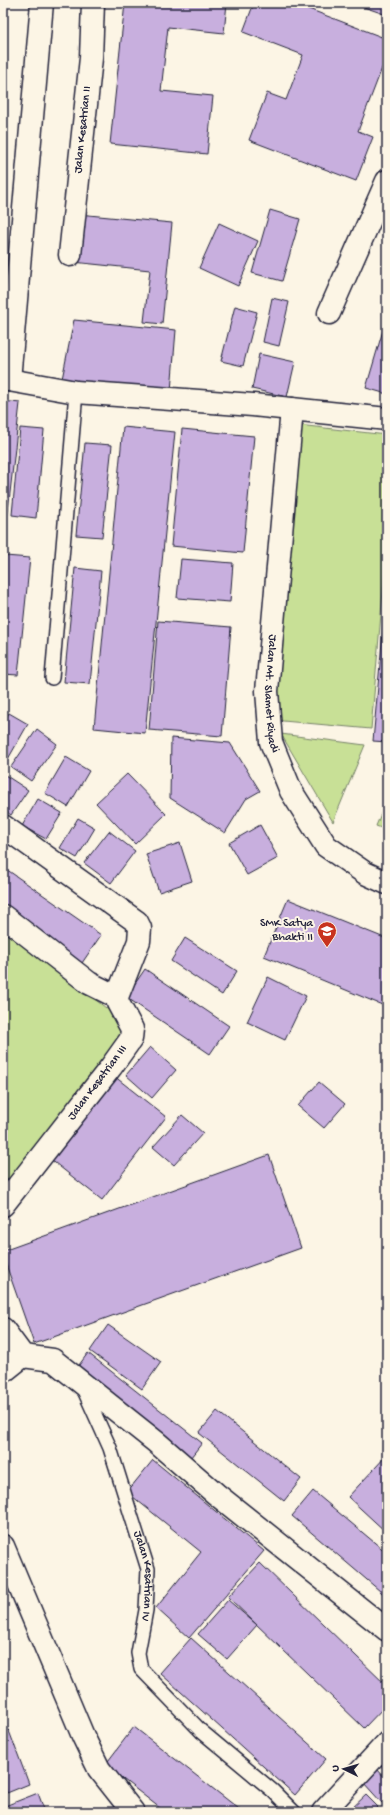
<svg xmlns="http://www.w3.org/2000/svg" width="390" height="1815" font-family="'Gochi Hand',sans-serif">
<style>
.green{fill:#c8e096;stroke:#758168}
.building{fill:#c8afde;stroke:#22223b}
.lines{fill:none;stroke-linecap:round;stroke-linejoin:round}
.service-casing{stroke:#22223b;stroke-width:16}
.minor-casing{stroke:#22223b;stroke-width:25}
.service{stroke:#fcf5e5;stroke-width:13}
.minor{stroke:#fcf5e5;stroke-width:22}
.labels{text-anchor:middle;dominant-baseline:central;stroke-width:4;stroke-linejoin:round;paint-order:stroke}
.street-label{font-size:12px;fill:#22223b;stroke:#fcf5e5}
.poi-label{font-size:12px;fill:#22223b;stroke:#fcf5e5;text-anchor:end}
</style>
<rect width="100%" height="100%" fill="#fcf5e5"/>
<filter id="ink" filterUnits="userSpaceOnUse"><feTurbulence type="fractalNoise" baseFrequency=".025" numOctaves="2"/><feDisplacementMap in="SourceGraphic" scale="8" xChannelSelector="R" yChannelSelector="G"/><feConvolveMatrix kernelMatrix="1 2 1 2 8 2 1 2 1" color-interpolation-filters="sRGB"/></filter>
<g filter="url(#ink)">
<!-- green -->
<path class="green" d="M 298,425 L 387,435 L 387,545 L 371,729 L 272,720 Z
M 281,734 L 365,745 L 333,822 Z
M 387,799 L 387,830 L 376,826 Z
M 3,928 L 128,1025 L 3,1189 Z"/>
<!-- building -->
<path class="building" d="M 125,3 L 227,3 L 224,33 L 168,27 L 161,91 L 213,96 L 207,154 L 110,144 Z
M 254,3 L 293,3 L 387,39 L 387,55 L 358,131 L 373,137 L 356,181 L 249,140 L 267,93 L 286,100 L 303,55 L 243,32 Z
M 352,3 L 387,3 L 387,15 Z
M 270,210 L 300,219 L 282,281 L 252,273 Z
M 78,214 L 172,223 L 162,324 L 144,322 L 150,270 L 73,262 Z
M 219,223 L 258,241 L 238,286 L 199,268 Z
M 272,298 L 289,302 L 279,346 L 263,342 Z
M 235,306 L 257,312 L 243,366 L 221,361 Z
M 74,320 L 176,330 L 171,391 L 61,384 Z
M 386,320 L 387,320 L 387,394 L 366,388 Z
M 259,354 L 295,362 L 287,397 L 252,389 Z
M 3,401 L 20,403 L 3,556 Z
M 123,427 L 175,432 L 145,733 L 94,728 Z
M 20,428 L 44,430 L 36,518 L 12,515 Z
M 182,429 L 254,436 L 243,553 L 171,546 Z
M 85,443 L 112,445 L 102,537 L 76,535 Z
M 5,556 L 30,558 L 18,675 L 3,674 L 3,576 Z
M 181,559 L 233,563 L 230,602 L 177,598 Z
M 75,568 L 101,571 L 90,684 L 64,682 Z
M 387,587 L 387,742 L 373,741 Z
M 158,621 L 231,627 L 222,736 L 149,730 Z
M 9,713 L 28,724 L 8,759 L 3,756 L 3,723 Z
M 37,729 L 57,744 L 31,781 L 11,767 Z
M 171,738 L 230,743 L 260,791 L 246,799 L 225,833 L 170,798 Z
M 66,757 L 89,771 L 68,807 L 45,793 Z
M 127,774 L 166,814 L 135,844 L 96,803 Z
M 5,775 L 28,790 L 11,815 L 3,809 L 3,777 Z
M 38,799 L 62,813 L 46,839 L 22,826 Z
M 78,818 L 95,828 L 77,858 L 60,848 Z
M 260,825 L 278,858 L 247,875 L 229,843 Z
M 109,831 L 135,851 L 111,883 L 84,863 Z
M 180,843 L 192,881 L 159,892 L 146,854 Z
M 3,867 L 101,935 L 82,963 L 3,908 Z
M 288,899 L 387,939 L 387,1007 L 264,956 Z
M 185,938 L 237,971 L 222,995 L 171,961 Z
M 145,969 L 229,1026 L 210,1054 L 126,997 Z
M 268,977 L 306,996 L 285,1040 L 247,1022 Z
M 150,1047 L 176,1070 L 152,1098 L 126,1075 Z
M 114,1076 L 166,1117 L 102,1200 L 50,1159 Z
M 319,1082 L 345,1104 L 324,1128 L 298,1106 Z
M 182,1115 L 203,1133 L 174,1165 L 153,1147 Z
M 269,1155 L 301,1248 L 34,1344 L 3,1256 L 3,1251 Z
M 108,1325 L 161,1362 L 142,1389 L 90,1351 Z
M 88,1353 L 202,1443 L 187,1462 L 73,1373 Z
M 217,1411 L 301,1479 L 284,1501 L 199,1433 Z
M 387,1455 L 387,1533 L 348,1497 Z
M 153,1460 L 264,1551 L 189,1638 L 156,1608 L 201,1552 L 127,1492 Z
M 313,1491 L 387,1553 L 387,1597 L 292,1516 Z
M 260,1563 L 387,1686 L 387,1704 L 364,1728 L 228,1597 Z
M 228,1600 L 257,1625 L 227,1659 L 198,1634 Z
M 191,1638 L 326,1759 L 295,1795 L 160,1673 Z
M 3,1715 L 29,1784 L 7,1793 L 3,1782 Z
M 134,1727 L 243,1812 L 165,1812 L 105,1765 Z
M 387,1762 L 387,1772 L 382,1767 Z
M 377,1769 L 387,1780 L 387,1798 L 382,1803 L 363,1782 Z
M 38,1793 L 45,1812 L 7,1812 L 5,1806 Z
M 366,1795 L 378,1807 L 373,1812 L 352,1812 L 350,1810 Z"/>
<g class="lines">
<defs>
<g id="service">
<path d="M 52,678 L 76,392"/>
<path id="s1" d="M 83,1388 L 110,1448 L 148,1569 L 146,1610 L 138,1653 L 141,1669 L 201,1731 L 273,1791 L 294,1812"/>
</g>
<g id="minor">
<path id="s2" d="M 70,255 L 91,58 L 93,3"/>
<path d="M 329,313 L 387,181"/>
<path d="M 3,379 L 76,392 L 253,405 L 387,419"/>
<path d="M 9,380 L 42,3"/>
<path id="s3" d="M 292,409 L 267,691 L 271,742 L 291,791 L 326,846 L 365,873 L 387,883"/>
<path d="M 3,826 L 137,922 L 140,928 L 139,941 L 117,997 L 118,1003 L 132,1029 L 131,1039 L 111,1067 L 3,1205"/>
<path d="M 3,916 L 89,983 L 117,997"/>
<path d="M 3,1329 L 23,1356 L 53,1360 L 156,1442 L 216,1494 L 387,1630"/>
<path d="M 3,1372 L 23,1356"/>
<path d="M 3,1546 L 83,1736 L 99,1769 L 133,1812"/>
<path d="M 323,1812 L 387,1743"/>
</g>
</defs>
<!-- service casing -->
<use href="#service" class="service-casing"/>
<!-- minor casing -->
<use href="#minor" class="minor-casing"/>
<!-- service -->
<use href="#service" class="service"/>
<!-- minor -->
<use href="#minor" class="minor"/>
</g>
</g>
<!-- icons -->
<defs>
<symbol id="school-pin" viewBox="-11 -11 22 30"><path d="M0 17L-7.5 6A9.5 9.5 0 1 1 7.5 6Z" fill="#c8321e" stroke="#fcf5e5"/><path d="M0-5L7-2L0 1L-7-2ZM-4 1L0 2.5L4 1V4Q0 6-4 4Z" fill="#fff"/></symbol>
</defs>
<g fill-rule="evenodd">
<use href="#school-pin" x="316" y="920" width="22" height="30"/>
</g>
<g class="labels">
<!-- street labels -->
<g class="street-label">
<text stroke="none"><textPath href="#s2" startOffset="126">Jalan Kesatrian II</textPath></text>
<text stroke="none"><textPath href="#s3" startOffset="286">Jalan Mt. Slamet Riyadi</textPath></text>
<text transform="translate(98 1083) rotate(-53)">Jalan Kesatrian III</text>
<text stroke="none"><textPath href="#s1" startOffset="199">Jalan Kesatrian IV</textPath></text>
</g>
<!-- poi labels -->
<g class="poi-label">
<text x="313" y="924">SMK Satya<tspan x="313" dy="14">Bhakti II</tspan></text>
</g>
</g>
<!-- margin -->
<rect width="390" height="1815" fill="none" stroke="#fcf5e5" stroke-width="16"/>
<rect x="8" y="8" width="374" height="1799" fill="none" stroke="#22223b" stroke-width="1.5" filter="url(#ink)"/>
<!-- north arrow -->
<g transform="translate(344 1769) rotate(275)" stroke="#fcf5e5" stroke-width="3" paint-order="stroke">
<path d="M0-3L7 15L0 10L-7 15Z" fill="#22223b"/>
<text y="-6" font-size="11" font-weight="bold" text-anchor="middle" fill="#22223b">U</text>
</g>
</svg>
